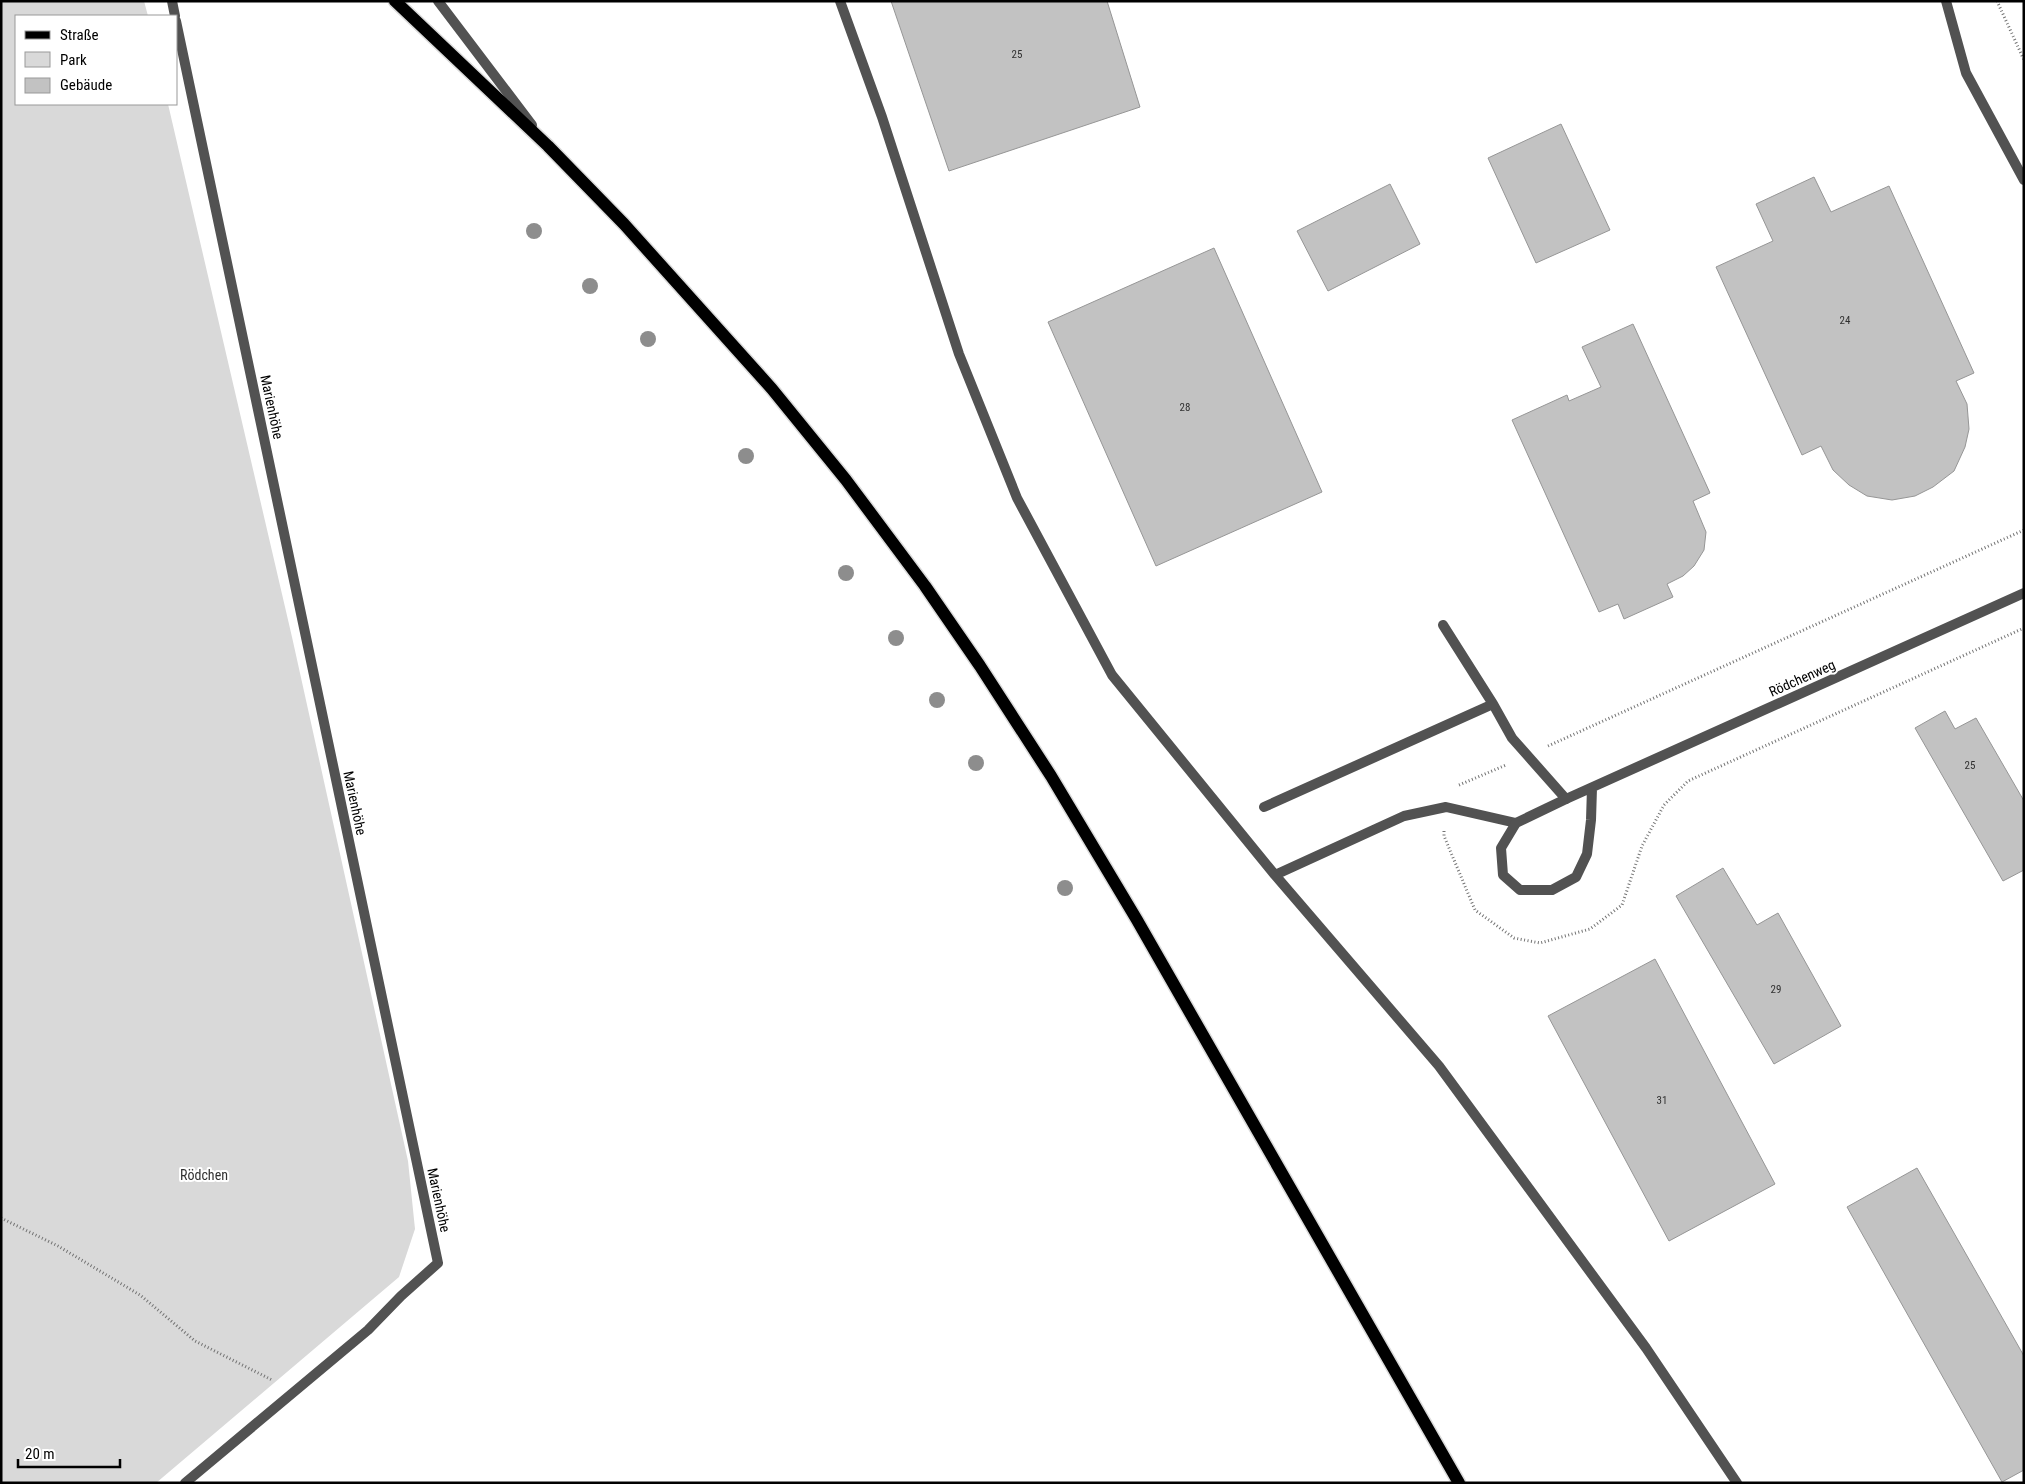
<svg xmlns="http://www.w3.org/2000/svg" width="2025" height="1484" font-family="'Roboto Condensed',sans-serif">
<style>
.green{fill:#d9d9d9}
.building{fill:#c2c2c2;stroke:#969696}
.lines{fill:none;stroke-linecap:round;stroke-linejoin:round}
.primary-casing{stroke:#dbdbdb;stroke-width:15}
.path{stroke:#747474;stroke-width:3;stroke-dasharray:1 2.5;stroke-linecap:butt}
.lane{stroke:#525252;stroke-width:10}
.street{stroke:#525252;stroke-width:10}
.primary{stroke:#000;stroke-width:12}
.tree{fill:#8d8d8d}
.labels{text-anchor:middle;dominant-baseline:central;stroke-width:4;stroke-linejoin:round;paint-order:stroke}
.number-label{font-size:11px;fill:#303030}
.street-label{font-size:14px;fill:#000;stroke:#fff}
.park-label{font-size:14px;fill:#303030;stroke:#fff}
</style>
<rect width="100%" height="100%" fill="#fff"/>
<!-- green -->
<path class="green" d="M 1,1 L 144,1 L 148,16 L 16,16 L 16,104 L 168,104 L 292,637 L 408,1161 L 415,1229 L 399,1277 L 156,1483 L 1,1483 Z"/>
<!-- building -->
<path class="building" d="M 891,1 L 1107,1 L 1140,107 L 949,171 Z
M 1561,124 L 1610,230 L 1536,263 L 1488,158 Z
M 1814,177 L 1831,212 L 1889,186 L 1974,373 L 1956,381 L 1967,404 L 1969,429 L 1965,447 L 1954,471 L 1933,487 L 1915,496 L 1892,500 L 1867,496 L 1849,485 L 1833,470 L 1821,446 L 1802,455 L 1716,267 L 1773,241 L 1756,204 Z
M 1390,184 L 1420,244 L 1328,291 L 1297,231 Z
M 1214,248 L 1322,492 L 1156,566 L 1048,322 Z
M 1633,324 L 1710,493 L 1693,501 L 1706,532 L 1704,550 L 1694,566 L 1683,576 L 1667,584 L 1673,597 L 1624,619 L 1618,604 L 1599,612 L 1512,420 L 1567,395 L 1569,401 L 1601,387 L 1582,347 Z
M 1945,711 L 1955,729 L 1976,718 L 2024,801 L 2024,870 L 2003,881 L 1915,728 Z
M 1723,868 L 1757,925 L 1778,913 L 1841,1026 L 1774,1064 L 1676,896 Z
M 1655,959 L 1775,1184 L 1669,1241 L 1548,1016 Z
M 1917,1168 L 2024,1356 L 2024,1470 L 2002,1482 L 1847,1207 Z"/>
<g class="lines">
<defs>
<path id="primary" d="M 395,1 L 548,146 L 624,224 L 772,389 L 846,480 L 925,586 L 980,666 L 1051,776 L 1137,920 L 1459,1483"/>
</defs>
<!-- primary casing -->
<use href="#primary" class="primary-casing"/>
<!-- path -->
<path class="path" d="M 1997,1 L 2024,60
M 1548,746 L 2024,530
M 1459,785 L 1506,765
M 1444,831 L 1444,836 L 1475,910 L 1514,938 L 1540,943 L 1590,929 L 1622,905 L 1642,846 L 1664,805 L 1688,781 L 2024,628
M 1,1218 L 58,1246 L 140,1295 L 195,1341 L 272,1380"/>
<!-- lane -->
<path class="lane" d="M 172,1 L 175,16
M 840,1 L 882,117 L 959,354 L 1017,498 L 1112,675 L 1275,875 L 1439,1066 L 1646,1348 L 1737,1483
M 176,21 L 438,1263 L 401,1296 L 368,1330 L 185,1483
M 1443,625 L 1493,704 L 1512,738 L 1566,799
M 1264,807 L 1493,704
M 1275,875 L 1404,816 L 1446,807 L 1516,823"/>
<!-- street -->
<path class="street" d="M 438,1 L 532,125
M 1946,1 L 1966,73 L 2024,180
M 1592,788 L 1591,820 L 1587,854 L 1576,877 L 1552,890 L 1520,890 L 1503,875 L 1501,848 L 1516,823 L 1566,799 L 2024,593"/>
<!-- primary -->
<use href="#primary" class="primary"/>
</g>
<!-- trees -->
<g class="tree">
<circle cx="534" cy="231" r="8"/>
<circle cx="590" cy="286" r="8"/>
<circle cx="648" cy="339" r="8"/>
<circle cx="746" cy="456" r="8"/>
<circle cx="846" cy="573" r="8"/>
<circle cx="896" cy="638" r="8"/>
<circle cx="937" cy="700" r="8"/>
<circle cx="976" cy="763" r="8"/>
<circle cx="1065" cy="888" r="8"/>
</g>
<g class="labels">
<!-- number labels -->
<g class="number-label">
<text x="1017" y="54">25</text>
<text x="1845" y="320">24</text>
<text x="1185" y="407">28</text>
<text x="1970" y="765">25</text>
<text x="1776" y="989">29</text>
<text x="1662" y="1100">31</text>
</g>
<!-- street labels -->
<g class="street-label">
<text transform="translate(272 407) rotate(78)">Marienhöhe</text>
<text transform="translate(1802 678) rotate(-24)">Rödchenweg</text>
<text transform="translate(355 803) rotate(78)">Marienhöhe</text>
<text transform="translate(439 1200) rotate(78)">Marienhöhe</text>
</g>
<!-- park labels -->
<g class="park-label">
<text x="204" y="1175">Rödchen</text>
</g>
</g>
<!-- border -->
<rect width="2025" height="1484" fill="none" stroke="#000000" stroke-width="5"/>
<!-- legend -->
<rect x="15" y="15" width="162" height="90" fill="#ffffff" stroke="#999999"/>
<rect x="25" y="31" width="25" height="8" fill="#000000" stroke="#999999"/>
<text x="60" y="40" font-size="15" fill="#000000">Straße</text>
<rect x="25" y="52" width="25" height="15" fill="#d9d9d9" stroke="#999999"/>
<text x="60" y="65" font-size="15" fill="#000000">Park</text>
<rect x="25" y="78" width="25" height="15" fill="#c2c2c2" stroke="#999999"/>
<text x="60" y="90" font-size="15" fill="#000000">Gebäude</text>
<!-- scale -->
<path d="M18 1459v8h102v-8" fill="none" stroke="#000000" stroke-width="2.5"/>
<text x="25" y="1459" font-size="15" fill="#000000" stroke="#ffffff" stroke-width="4" paint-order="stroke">20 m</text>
</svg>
